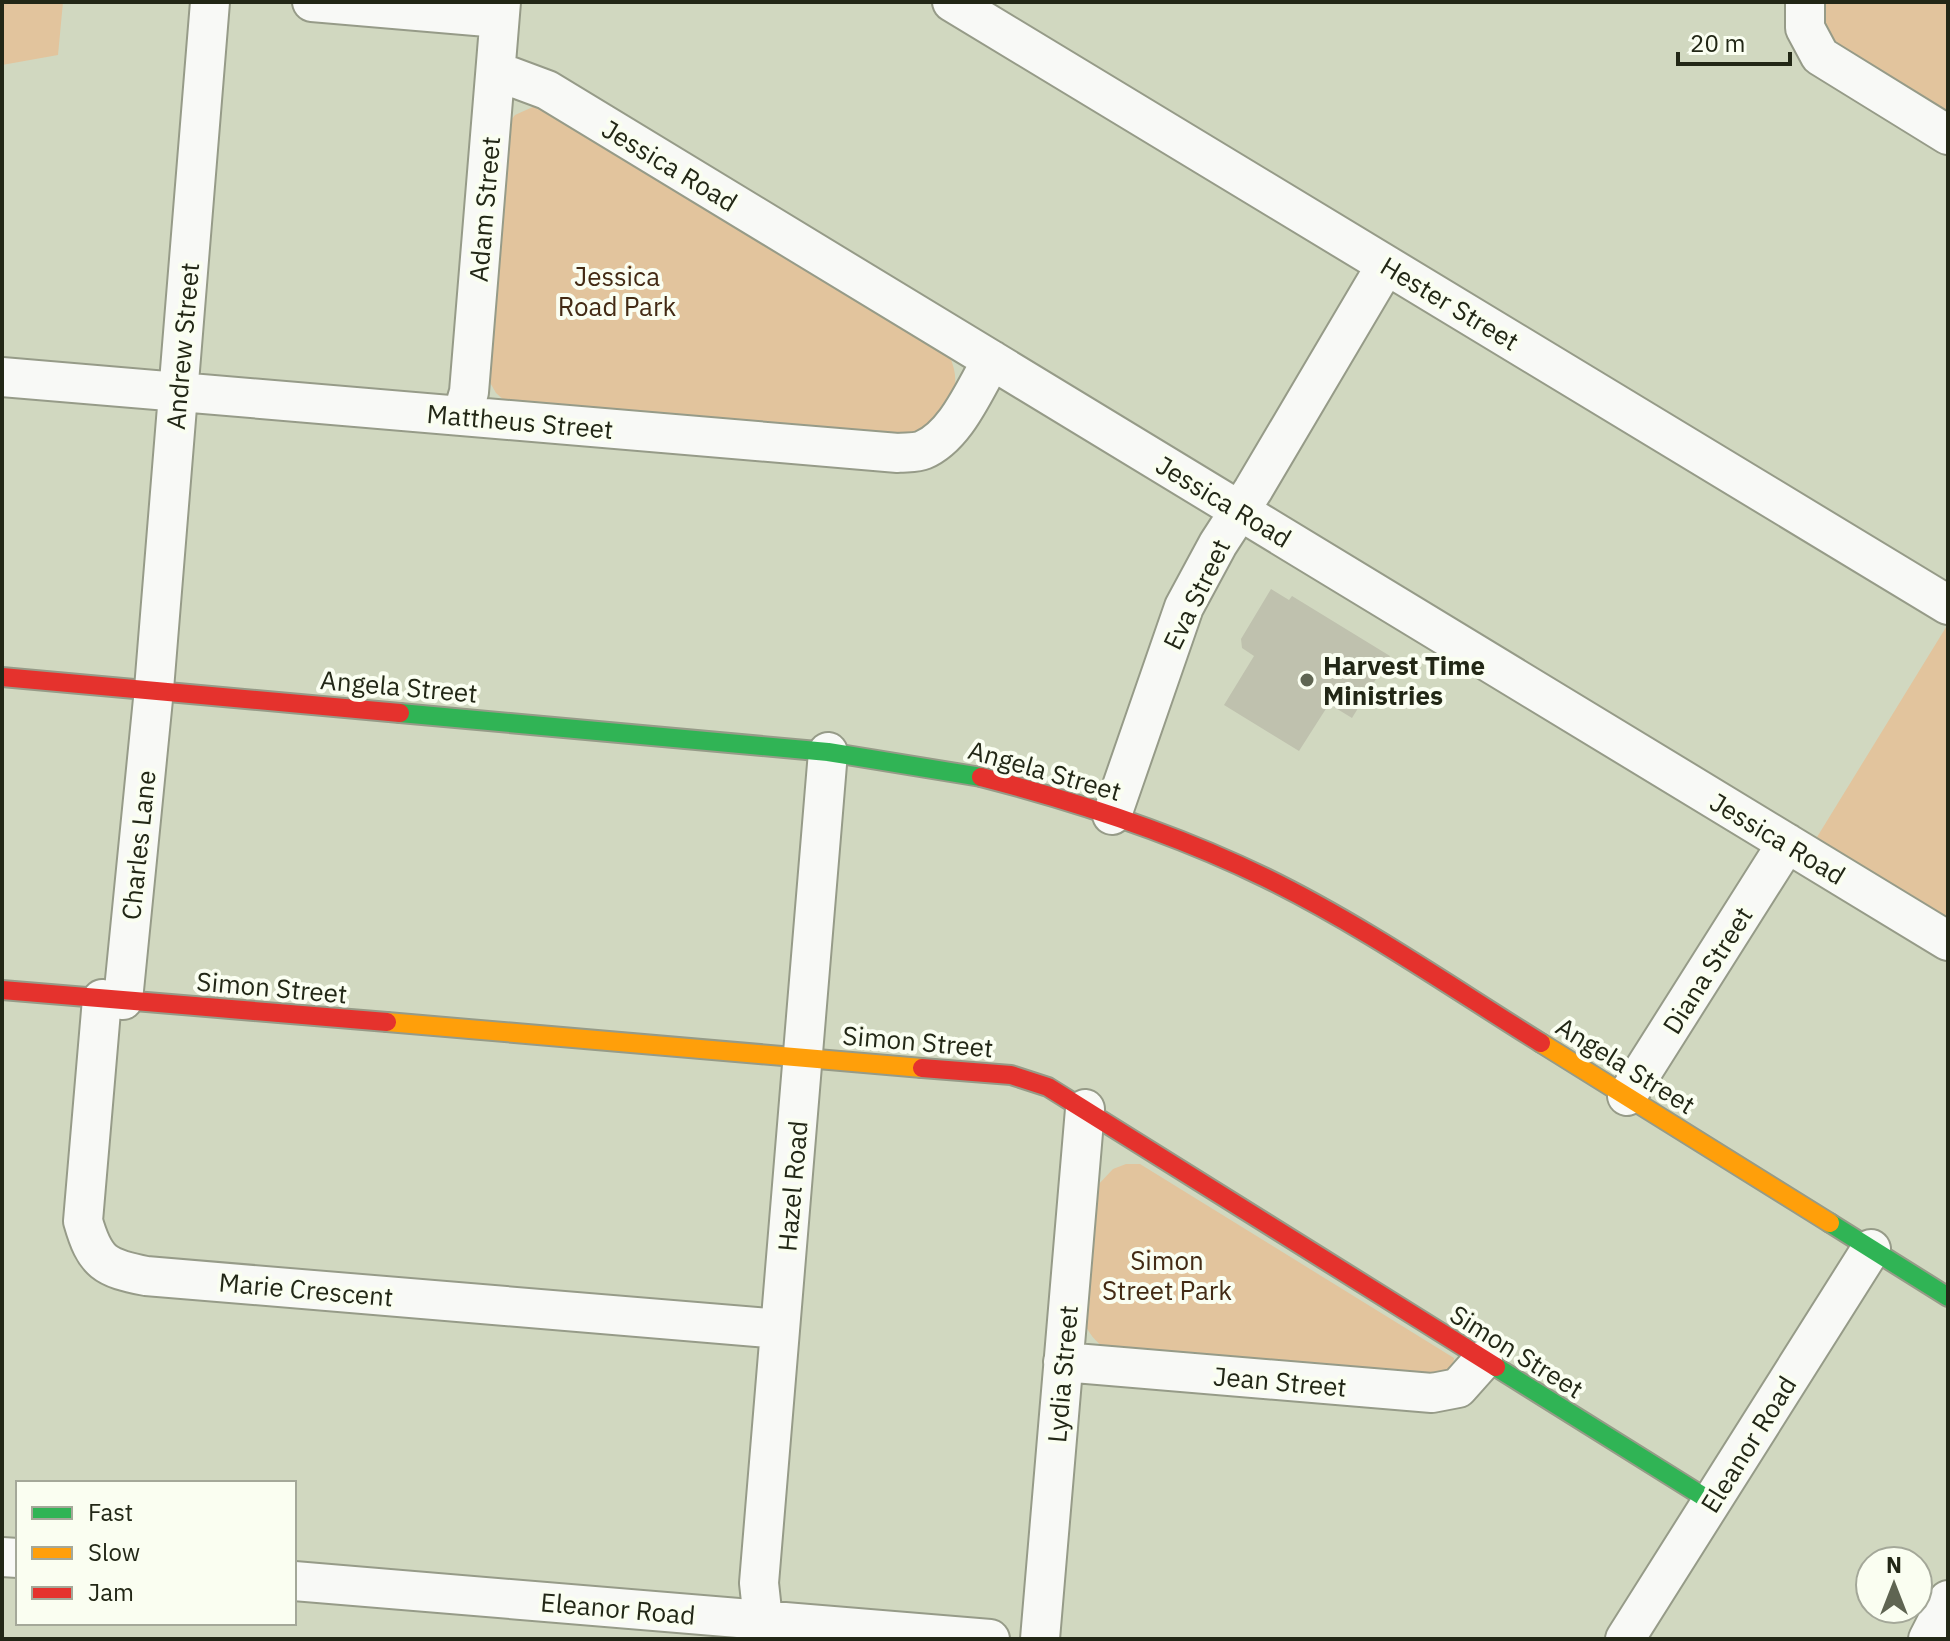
<svg xmlns="http://www.w3.org/2000/svg" width="1950" height="1641" font-family="'IBM Plex Sans',sans-serif">
<style>
.green{fill:#e2c49d}
.building{fill:#bfc1ae}
.lines{fill:none;stroke-linecap:round;stroke-linejoin:round}
.street-casing{stroke:#969b88;stroke-width:42}
.fast-casing{stroke:#969b88;stroke-width:22}
.slow-casing{stroke:#969b88;stroke-width:22}
.jam-casing{stroke:#969b88;stroke-width:22}
.street{stroke:#f8f9f6;stroke-width:38}
.fast{stroke:#30b455;stroke-width:18}
.slow{stroke:#ff9f0a;stroke-width:18}
.jam{stroke:#e5322d;stroke-width:18}
.poi-dot{fill:#5f6552;stroke:#fafef1;stroke-width:3}
.labels{text-anchor:middle;dominant-baseline:central;stroke-width:8;stroke-linejoin:round;paint-order:stroke}
.street-label{font-size:26px;fill:#222716;stroke:#fafef1}
.park-label{font-size:26px;fill:#432a14;stroke:#fafef1}
.poi-label{font-size:26px;font-weight:bold;fill:#222716;stroke:#fafef1;text-anchor:start}
</style>
<rect width="100%" height="100%" fill="#d1d8c0"/>
<!-- green -->
<path class="green" d="M 2,2 L 63,2 L 58,55 L 2,65 Z
M 1822,2 L 1948,2 L 1948,114 L 1835,46 L 1822,25 Z
M 535,106 L 547,107 L 949,355 C 968,395 941,420 908,438 L 505,401 L 496,393 L 484,372 L 508,124 L 515,115 Z
M 1948,624 L 1948,926 L 1814,842 Z
M 1126,1164 L 1140,1164 L 1454,1358 L 1452,1377 L 1108,1350 C 1095,1342 1088,1333 1083,1319 L 1097,1186 L 1113,1169 Z"/>
<!-- building -->
<path class="building" d="M 1271,589 L 1289,600 L 1292,596 L 1390,656 L 1352,718 L 1329,704 L 1299,751 L 1224,705 L 1254,656 L 1242,648 L 1241,639 Z"/>
<g class="lines">
<defs>
<path id="street" d="M 312,2 L 499,18
M 952,2 L 1948,605
M 1805,2 L 1805,28 L 1820,56 L 1948,135
M 496,71 L 547,90 L 1948,941
M 2,377 L 898,453 C 906,452 916,453 923,450 C 956,436 974,390 992,360
M 462,416 L 469,392 L 501,2
M 1112,815 L 1184,607 L 1218,544 L 1253,490 L 1386,265
M 102,999 L 83,1221 C 95,1263 105,1268 146,1276 L 780,1329
M 123,1000 L 154,689 L 210,2
M 1627,1096 L 1787,843
M 1063,1362 L 1432,1393 L 1458,1388 L 1483,1360
M 2,1557 L 18,1558
M 294,1581 L 990,1639
M 762,1639 L 763,1620 L 759,1583 L 828,752
M 1040,1639 L 1085,1109
M 1625,1639 L 1871,1249
M 1928,1639 L 1948,1600"/>
<path id="fast" d="M 400,713 L 828,752 L 981,777
M 1830,1223 L 1948,1297
M 1496,1367 L 1712,1502"/>
<path id="slow" d="M 387,1022 L 922,1068
M 1541,1043 L 1830,1223"/>
<path id="jam" d="M 2,677 L 400,713
M 981,777 C 1078,802 1176,834 1266,878 C 1362,925 1451,987 1541,1043
M 2,990 L 387,1022
M 922,1068 L 1011,1075 L 1048,1087 L 1496,1367"/>
</defs>
<!-- street casing -->
<use href="#street" class="street-casing"/>
<!-- fast casing -->
<use href="#fast" class="fast-casing"/>
<!-- slow casing -->
<use href="#slow" class="slow-casing"/>
<!-- jam casing -->
<use href="#jam" class="jam-casing"/>
<!-- street -->
<use href="#street" class="street"/>
<!-- fast -->
<use href="#fast" class="fast"/>
<!-- slow -->
<use href="#slow" class="slow"/>
<!-- jam -->
<use href="#jam" class="jam"/>
</g>
<!-- markers -->
<circle class="poi-dot" cx="1307" cy="680" r="8"/>
<g class="labels">
<!-- street labels -->
<g class="street-label">
<text transform="translate(670 165) rotate(31)">Jessica Road</text>
<text transform="translate(484 209) rotate(-85)">Adam Street</text>
<text transform="translate(1450 303) rotate(31)">Hester Street</text>
<text transform="translate(182 346) rotate(-85)">Andrew Street</text>
<text transform="translate(520 421) rotate(5)">Mattheus Street</text>
<text transform="translate(1224 501) rotate(31)">Jessica Road</text>
<text transform="translate(1196 594) rotate(-64)">Eva Street</text>
<text transform="translate(399 686) rotate(5)">Angela Street</text>
<text transform="translate(1045 770) rotate(16)">Angela Street</text>
<text transform="translate(1778 838) rotate(31)">Jessica Road</text>
<text transform="translate(138 845) rotate(-84)">Charles Lane</text>
<text transform="translate(1707 970) rotate(-58)">Diana Street</text>
<text transform="translate(272 987) rotate(5)">Simon Street</text>
<text transform="translate(918 1041) rotate(5)">Simon Street</text>
<text transform="translate(1626 1065) rotate(32)">Angela Street</text>
<text transform="translate(792 1186) rotate(-85)">Hazel Road</text>
<text transform="translate(306 1289) rotate(5)">Marie Crescent</text>
<text transform="translate(1517 1351) rotate(32)">Simon Street</text>
<text transform="translate(1062 1374) rotate(-85)">Lydia Street</text>
<text transform="translate(1280 1381) rotate(5)">Jean Street</text>
<text transform="translate(1748 1444) rotate(-58)">Eleanor Road</text>
<text transform="translate(618 1608) rotate(5)">Eleanor Road</text>
</g>
<!-- park labels -->
<g class="park-label">
<text x="617" y="276">Jessica<tspan x="617" dy="30">Road Park</tspan></text>
<text x="1167" y="1260">Simon<tspan x="1167" dy="30">Street Park</tspan></text>
</g>
<!-- poi labels -->
<g class="poi-label">
<text x="1323" y="665">Harvest Time<tspan x="1323" dy="30">Ministries</tspan></text>
</g>
</g>
<!-- border -->
<rect width="1950" height="1641" fill="none" stroke="#222716" stroke-width="8"/>
<!-- legend -->
<rect x="16" y="1481" width="280" height="144" fill="#fafef1" stroke="#a4a899" stroke-width="2"/>
<rect x="32" y="1507" width="40" height="12" fill="#30b455" stroke="#a4a899" stroke-width="2"/>
<text x="88" y="1521" font-size="24" fill="#222716">Fast</text>
<rect x="32" y="1547" width="40" height="12" fill="#ff9f0a" stroke="#a4a899" stroke-width="2"/>
<text x="88" y="1561" font-size="24" fill="#222716">Slow</text>
<rect x="32" y="1587" width="40" height="12" fill="#e5322d" stroke="#a4a899" stroke-width="2"/>
<text x="88" y="1601" font-size="24" fill="#222716">Jam</text>
<!-- north arrow -->
<g transform="translate(1894 1585)"><circle r="38" fill="#fafef1" stroke="#a4a899" stroke-width="2"/>
<path d="M0-6L14 30L0 20L-14 30Z" fill="#5f6552"/>
<text y="-12" font-size="22" font-weight="bold" text-anchor="middle" fill="#222716">N</text>
</g>
<!-- scale -->
<path d="M1678 52v12h112v-12" fill="none" stroke="#222716" stroke-width="4"/>
<text x="1690" y="52" font-size="24" fill="#222716" stroke="#fafef1" stroke-width="6" paint-order="stroke">20 m</text>
</svg>
